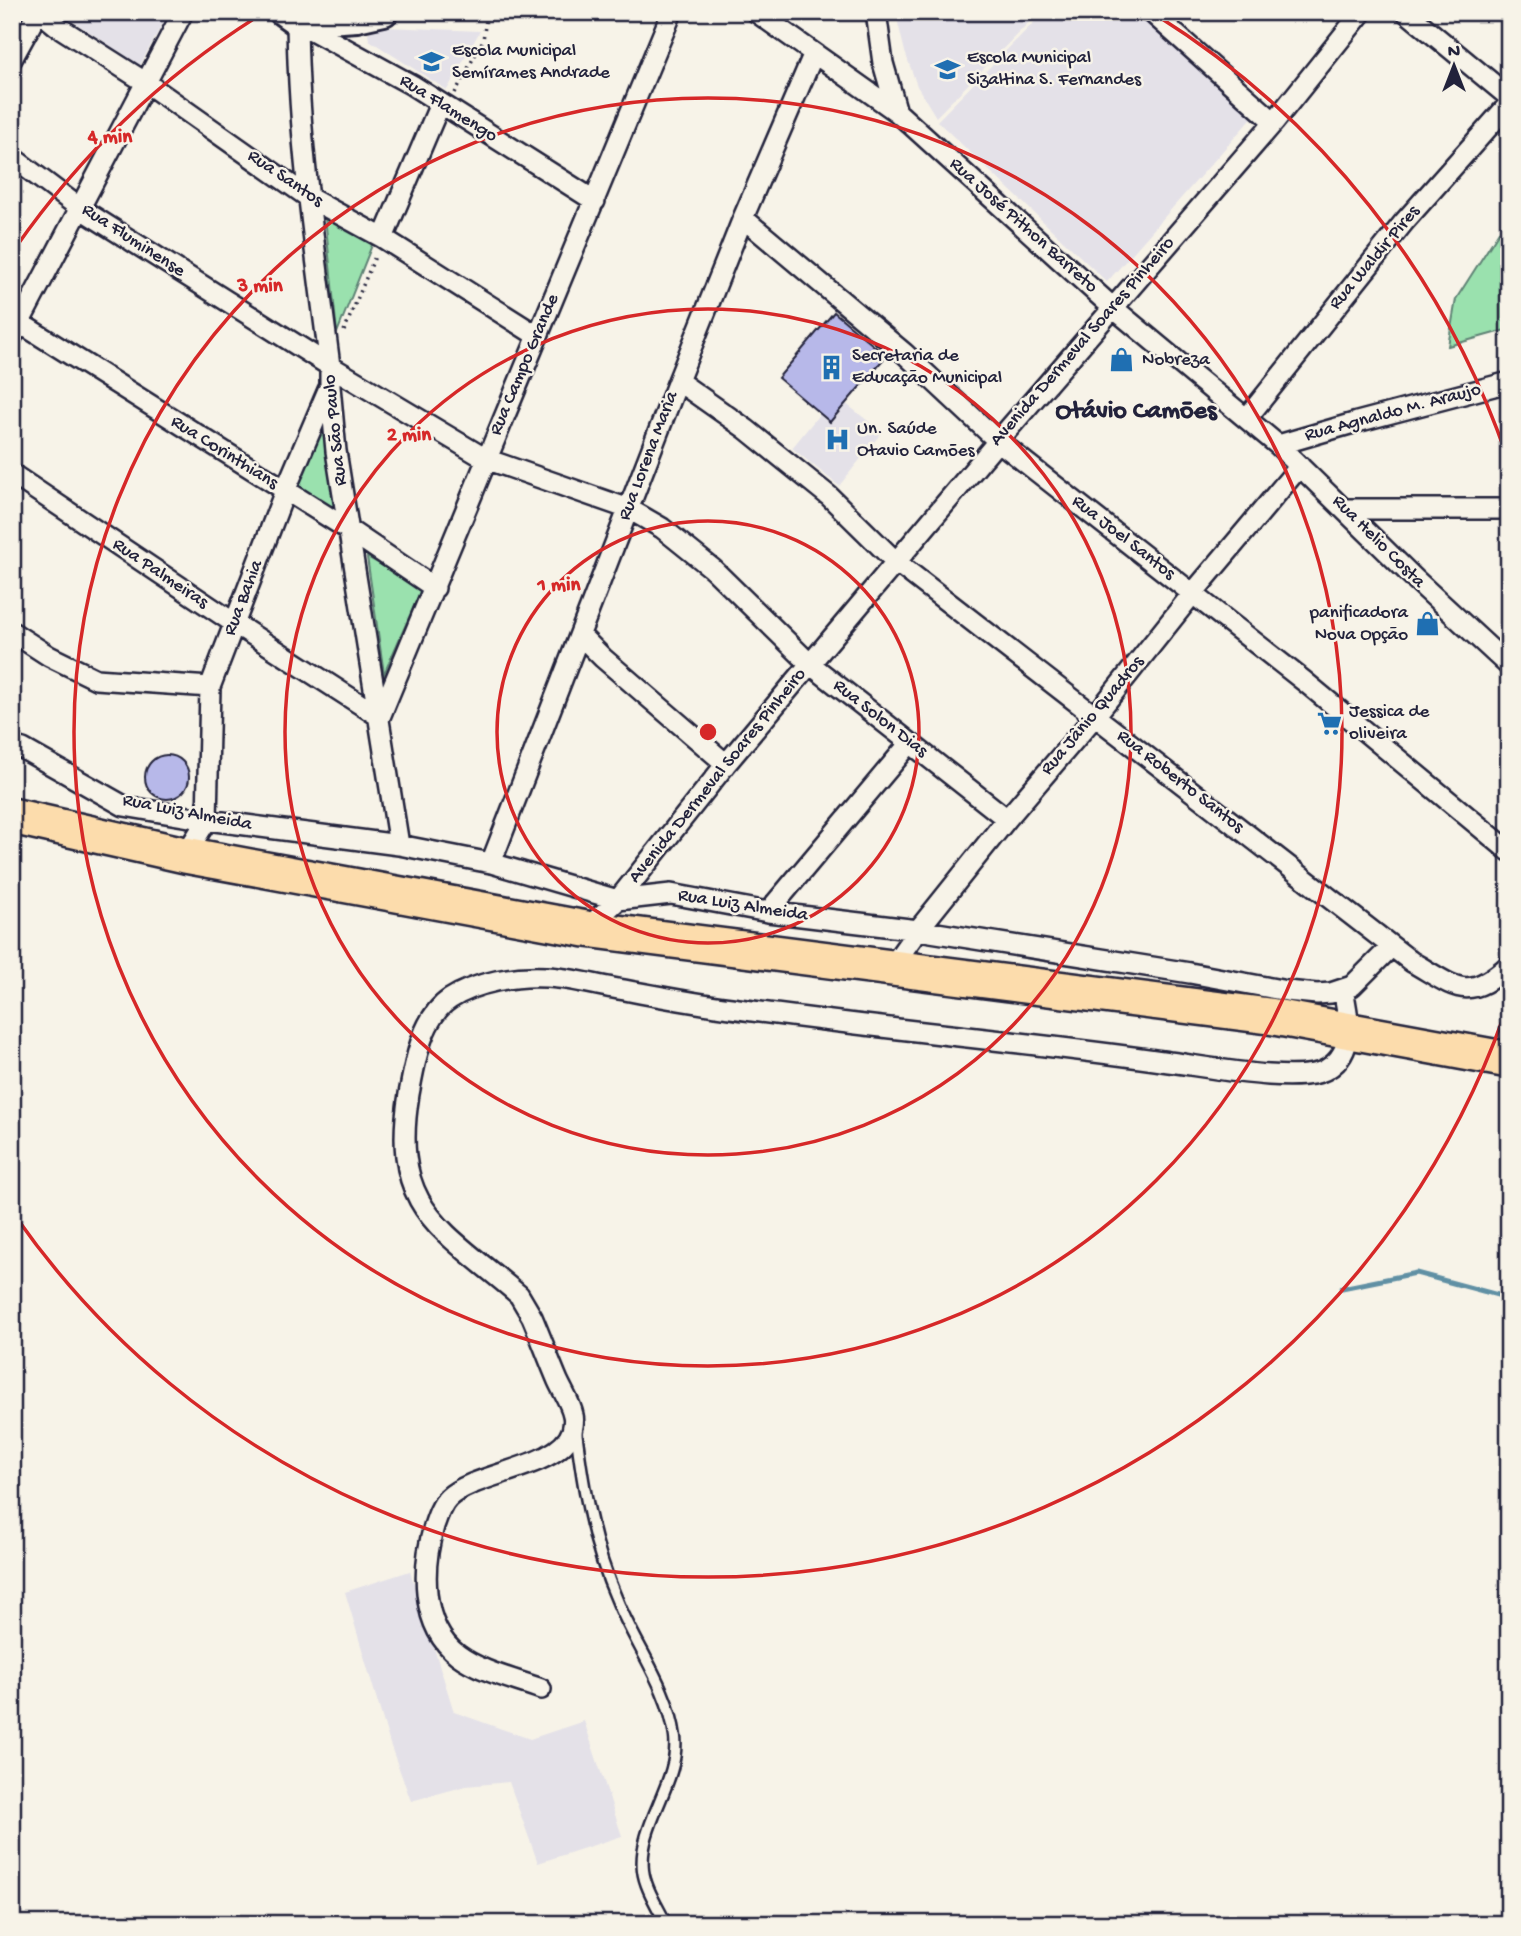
<svg xmlns="http://www.w3.org/2000/svg" width="1521" height="1936" font-family="'Gochi Hand',sans-serif">
<style>
.built{fill:#e4e1e8}
.green{fill:#9ae1ae;stroke:#5e8274;stroke-width:2}
.lines{fill:none;stroke-linecap:round;stroke-linejoin:round}
.stream{stroke:#6190a4;stroke-width:5}
.building{fill:#b7b8e9;stroke:#22223b;stroke-width:2}
.lane-casing{stroke:#22223b;stroke-width:15}
.street-casing{stroke:#22223b;stroke-width:24}
.secondary-casing{stroke:#22223b;stroke-width:32}
.highway-casing{stroke:#22223b;stroke-width:40}
.path{stroke:#22223b;stroke-width:3.5;stroke-dasharray:2 5;stroke-linecap:butt}
.lane{stroke:#f7f3e8;stroke-width:10}
.street{stroke:#f7f3e8;stroke-width:19}
.secondary{stroke:#f7f3e8;stroke-width:26}
.highway{stroke:#fcdcac;stroke-width:35}
.ring{fill:none;stroke:#d62828;stroke-width:3.5}
.labels{text-anchor:middle;dominant-baseline:central;stroke-width:5;stroke-linejoin:round;paint-order:stroke}
.poi-label{font-size:19px;fill:#22223b;stroke:#f7f3e8;text-anchor:start}
.street-label{font-size:19px;fill:#22223b;stroke:#f7f3e8}
.district-label{font-size:26px;font-weight:bold;fill:#22223b;stroke:#f7f3e8}
.centre{fill:#d62828;stroke:#f7f3e8;stroke-width:3.5}
.ring-label{font-size:21px;text-anchor:middle;font-weight:bold;fill:#d62828;stroke:#f7f3e8;stroke-width:5;stroke-linejoin:round;paint-order:stroke}
</style>
<rect width="100%" height="100%" fill="#f7f3e8"/>
<filter id="ink" filterUnits="userSpaceOnUse"><feTurbulence type="fractalNoise" baseFrequency=".0143" numOctaves="2"/><feDisplacementMap in="SourceGraphic" scale="14" xChannelSelector="R" yChannelSelector="G"/><feConvolveMatrix kernelMatrix="1 2 1 2 8 2 1 2 1" color-interpolation-filters="sRGB"/></filter>
<g filter="url(#ink)">
<!-- built -->
<path class="built" d="M 59,12 L 169,12 L 140,65 Z
M 900,12 L 1039,12 L 936,117 L 917,86 L 905,52 L 898,23 Z
M 1044,12 L 1140,12 L 1257,112 L 1107,282 L 937,121 Z
M 387,27 L 480,31 L 447,90 L 369,40 L 368,34 L 372,28 Z
M 835,395 L 882,432 L 839,486 L 792,448 Z
M 410,1571 L 454,1712 L 530,1739 L 584,1721 L 622,1836 L 538,1863 L 509,1782 L 466,1786 L 411,1801 L 390,1744 L 345,1592 Z"/>
<!-- green -->
<path class="green" d="M 1509,216 L 1509,329 L 1448,346 L 1456,299 Z
M 325,217 L 374,240 L 337,333 Z
M 326,411 L 338,514 L 291,489 Z
M 367,557 L 422,588 L 384,674 Z"/>
<g class="lines">
<!-- stream -->
<path class="stream" d="M 1342,1288 L 1416,1273 L 1509,1298"/>
</g>
<!-- building -->
<path class="building" d="M 834,312 L 886,356 L 830,422 L 778,378 Z
M145 777a22 22 0 1 1 44 0a22 22 0 1 1-44 0Z"/>
<g class="lines">
<defs>
<path id="lane" d="M 576,1430 C 583,1488 593,1546 617,1600 C 635,1645 669,1688 675,1737 C 680,1782 638,1824 643,1870 C 645,1888 658,1907 666,1924"/>
<path id="street" d="M 40,12 L 57,26 L 145,82 L 308,197 L 383,238 L 536,335
M 297,12 C 297,131 315,248 330,366 L 330,386 L 336,451 L 399,845
M 756,12 L 897,112 L 1112,307 L 1278,445 L 1416,580 L 1509,666
M 876,12 L 883,63 L 897,112
M 1151,12 L 1274,122
M 1406,12 L 1509,97
M 297,22 L 412,85 L 595,201
M 12,59 L 38,12
M 12,157 L 81,209 L 330,366 L 486,459 L 629,509 L 662,528 L 713,569 L 810,664 L 1007,819
M 743,218 L 904,353 L 998,441 L 1304,681 L 1509,851
M 383,238 L 440,104
M 12,318 L 349,530 L 435,588
M 12,337 L 183,12
M 678,381 L 746,429 L 829,496 L 896,562 L 1412,962 C 1456,987 1466,1003 1509,965
M 1247,418 L 1404,222 L 1509,104
M 1278,445 L 1357,422 L 1509,382
M 12,474 L 234,623 L 380,717 L 672,12
M 1345,509 L 1509,509
M 12,632 L 49,656 L 96,679 L 210,687
M 580,635 L 603,658 L 726,764
M 12,746 L 23,749 L 124,806 L 207,820 L 399,845 L 491,863 L 618,900 L 671,894 L 768,912 L 918,930 L 1190,973 L 1287,991 L 1317,994 L 1331,993 L 1352,986 L 1391,947
M 185,855 L 207,820 L 210,687 L 285,491 L 328,390
M 491,863 L 678,381 L 743,218 L 814,53
M 768,912 L 910,743
M 586,929 L 618,900 L 726,764 L 810,664 L 998,441 L 1274,122 L 1362,12
M 890,969 L 918,930 L 1007,819 L 1095,716 L 1193,593 L 1300,466
M 541,1689 C 514,1679 481,1672 458,1655 C 420,1626 422,1567 434,1526 C 437,1517 441,1505 448,1498 C 475,1472 561,1468 572,1431 C 573,1427 574,1419 573,1415 C 571,1404 563,1392 558,1381 C 549,1360 541,1338 532,1317 L 519,1295 C 441,1228 390,1210 409,1094 C 415,1063 421,1018 450,999 C 476,982 516,975 547,977 C 569,978 591,984 613,988 C 652,995 691,1003 731,1008 C 877,1029 1023,1041 1169,1062 C 1203,1066 1300,1086 1327,1069 C 1356,1052 1349,1017 1343,990"/>
<path id="secondary" d="M 283,12 L 297,22 L 357,18 L 384,12"/>
<path id="highway" d="M 12,816 L 185,855 L 586,929 L 1269,1016 L 1509,1060"/>
</defs>
<!-- lane casing -->
<use href="#lane" class="lane-casing"/>
<!-- street casing -->
<use href="#street" class="street-casing"/>
<!-- secondary casing -->
<use href="#secondary" class="secondary-casing"/>
<!-- highway casing -->
<use href="#highway" class="highway-casing"/>
<!-- path -->
<path class="path" d="M 455,93 L 483,40 L 487,12
M 344,331 L 376,254"/>
<!-- lane -->
<use href="#lane" class="lane"/>
<!-- street -->
<use href="#street" class="street"/>
<!-- secondary -->
<use href="#secondary" class="secondary"/>
<!-- highway -->
<use href="#highway" class="highway"/>
</g>
</g>
<!-- distance rings -->
<g class="ring">
<circle cx="708" cy="732" r="211"/>
<circle cx="708" cy="732" r="423"/>
<circle cx="708" cy="732" r="634"/>
<path d="M1507 1007A845 845 0 0 1 16 1217M16 247A845 845 0 0 1 260 15M1156 15A845 845 0 0 1 1507 457"/>
</g>
<!-- icons -->
<defs>
<symbol id="school-bare" viewBox="-9 -9 18 18"><path d="M0-5L7-2L0 1L-7-2ZM-4 1L0 2.5L4 1V4Q0 6-4 4Z" fill="#1f6fb2" stroke="#f7f3e8" stroke-width="2.5" paint-order="stroke"/></symbol>
<symbol id="shop-bare" viewBox="-9 -9 18 18"><path d="M-5-2.5h2.3a2.7 3.5 0 0 1 5.4 0H5L5.5 6h-11ZM-1.5-2.5h3a1.5 2.3 0 0 0-3 0Z" fill="#1f6fb2" stroke="#f7f3e8" stroke-width="2.5" paint-order="stroke"/></symbol>
<symbol id="building-bare" viewBox="-9 -9 18 18"><path d="M-4-6H4V6H1V3H-1V6H-4ZM-2.5-4.3h1.7v1.8h-1.7ZM.8-4.3h1.7v1.8H.8ZM-2.5-1h1.7V.8h-1.7ZM.8-1h1.7V.8H.8Z" fill="#1f6fb2" stroke="#f7f3e8" stroke-width="2.5" paint-order="stroke"/></symbol>
<symbol id="hospital-bare" viewBox="-9 -9 18 18"><path d="M-5-5h3v3.5h4V-5h3V5h-3V1.5h-4V5h-3Z" fill="#1f6fb2" stroke="#f7f3e8" stroke-width="2.5" paint-order="stroke"/></symbol>
<symbol id="supermarket-bare" viewBox="-9 -9 18 18"><path d="M-6-5.5h2.5l.6 2H6L4.5 2H-2.5L-4.4-4H-6ZM-1.5 3.2a1.3 1.3 0 1 0 .1 0ZM3 3.2a1.3 1.3 0 1 0 .1 0Z" fill="#1f6fb2" stroke="#f7f3e8" stroke-width="2.5" paint-order="stroke"/></symbol>
</defs>
<g fill-rule="evenodd">
<use href="#school-bare" x="414" y="44" width="35" height="35"/>
<use href="#school-bare" x="930" y="52" width="35" height="35"/>
<use href="#shop-bare" x="1104" y="342" width="35" height="35"/>
<use href="#building-bare" x="814" y="350" width="35" height="35"/>
<use href="#hospital-bare" x="820" y="422" width="35" height="35"/>
<use href="#shop-bare" x="1410" y="606" width="35" height="35"/>
<use href="#supermarket-bare" x="1312" y="706" width="35" height="35"/>
</g>
<g class="labels">
<!-- poi labels -->
<g class="poi-label">
<text x="452" y="51">Escola Municipal<tspan x="452" dy="22">Semírames Andrade</tspan></text>
<text x="967" y="58">Escola Municipal<tspan x="967" dy="22">Sizaltina S. Fernandes</tspan></text>
<text x="852" y="356">Secretaria de<tspan x="852" dy="22">Educação Municipal</tspan></text>
<text x="1142" y="360">Nobreza</text>
<text x="857" y="429">Un. Saúde<tspan x="857" dy="22">Otavio Camões</tspan></text>
<text x="1408" y="613" text-anchor="end">panificadora<tspan x="1408" dy="22">Nova Opção</tspan></text>
<text x="1349" y="712">Jessica de<tspan x="1349" dy="22">oliveira</tspan></text>
</g>
<!-- street labels -->
<g class="street-label">
<text transform="translate(448 109) rotate(32)">Rua Flamengo</text>
<text transform="translate(285 179) rotate(34)">Rua Santos</text>
<text transform="translate(1023 226) rotate(42)">Rua José Pithon Barreto</text>
<text transform="translate(133 241) rotate(33)">Rua Fluminense</text>
<text transform="translate(1375 258) rotate(-50)">Rua Waldir Pires</text>
<text transform="translate(1083 342) rotate(-49)">Avenida Dermeval Soares Pinheiro</text>
<text transform="translate(525 365) rotate(-67)">Rua Campo Grande</text>
<text transform="translate(1393 413) rotate(-15)">Rua Agnaldo M. Araujo</text>
<text transform="translate(336 430) rotate(-96)">Rua São Paulo</text>
<text transform="translate(224 453) rotate(32)">Rua Corinthians</text>
<text transform="translate(649 456) rotate(-69)">Rua Lorena Maria</text>
<text transform="translate(1123 538) rotate(38)">Rua Joel Santos</text>
<text transform="translate(1378 542) rotate(45)">Rua Helio Costa</text>
<text transform="translate(160 574) rotate(34)">Rua Palmeiras</text>
<text transform="translate(244 598) rotate(-69)">Rua Bahia</text>
<text transform="translate(1093 716) rotate(-50)">Rua Jânio Quadros</text>
<text transform="translate(880 719) rotate(38)">Rua Solon Dias</text>
<text transform="translate(718 776) rotate(-51)">Avenida Dermeval Soares Pinheiro</text>
<text transform="translate(1180 782) rotate(38)">Rua Roberto Santos</text>
<text transform="translate(187 813) rotate(11)">Rua Luiz Almeida</text>
<text transform="translate(743 906) rotate(9)">Rua Luiz Almeida</text>
</g>
<!-- district labels -->
<g class="district-label">
<text x="1136" y="412">Otávio Camões</text>
</g>
</g>
<circle cx="708" cy="732" r="10" class="centre"/>
<g class="ring-label">
<text x="110" y="142">4 min</text>
<text x="260" y="291">3 min</text>
<text x="409" y="440">2 min</text>
<text x="559" y="590">1 min</text>
</g>
<!-- margin -->
<rect width="1521" height="1936" fill="none" stroke="#f7f3e8" stroke-width="42"/>
<rect x="21" y="21" width="1479" height="1894" fill="none" stroke="#22223b" stroke-width="2.5" filter="url(#ink)"/>
<!-- north arrow -->
<g transform="translate(1454 66)" stroke="#f7f3e8" stroke-width="5" paint-order="stroke">
<path d="M0-5L12 26L0 18L-12 26Z" fill="#22223b"/>
<text y="-10" font-size="19" font-weight="bold" text-anchor="middle" fill="#22223b">N</text>
</g>
</svg>
